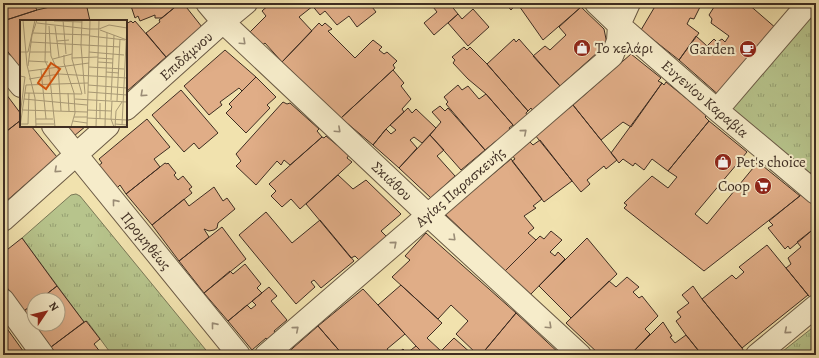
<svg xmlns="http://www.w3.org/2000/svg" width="819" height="358" font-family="Alegreya,serif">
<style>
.grass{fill:url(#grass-tufts);stroke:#7a7857}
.building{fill:#e0ad87;stroke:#3e2d22}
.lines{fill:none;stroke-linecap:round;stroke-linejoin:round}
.minor-casing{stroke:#6b5a45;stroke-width:24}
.minor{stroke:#f6ecca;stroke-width:22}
.oneway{stroke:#9a8c76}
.labels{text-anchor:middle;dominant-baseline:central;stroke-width:4;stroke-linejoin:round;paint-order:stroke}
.poi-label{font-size:15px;fill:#3e2d22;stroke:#f6ecca;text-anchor:start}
.street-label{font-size:15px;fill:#3e2d22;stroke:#f6ecca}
.inset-road{fill:none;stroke:#a99a76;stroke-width:1}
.view{fill:#d7550e;fill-opacity:0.15;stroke:#d7550e;stroke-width:2}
.inset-edge{fill:none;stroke:#3e2d22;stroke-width:2}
</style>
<defs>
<pattern id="grass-tufts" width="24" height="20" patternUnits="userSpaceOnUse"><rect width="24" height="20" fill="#b7c48c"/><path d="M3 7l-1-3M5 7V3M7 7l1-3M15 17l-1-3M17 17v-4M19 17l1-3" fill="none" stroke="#96a072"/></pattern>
</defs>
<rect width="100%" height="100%" fill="#f1e2ae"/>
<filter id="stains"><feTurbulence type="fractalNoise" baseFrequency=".005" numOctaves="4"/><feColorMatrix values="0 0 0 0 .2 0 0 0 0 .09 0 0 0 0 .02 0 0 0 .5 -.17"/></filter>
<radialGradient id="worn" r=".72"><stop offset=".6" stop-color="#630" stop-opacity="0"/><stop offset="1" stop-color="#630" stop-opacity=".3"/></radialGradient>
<!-- grass -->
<path class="grass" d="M 806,14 L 816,25 L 816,166 L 807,177 L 728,105 Z
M 76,194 L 80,196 L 210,355 L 112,355 L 87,321 L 84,322 L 22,238 L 71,195 Z
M 816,325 L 816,355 L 778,355 Z"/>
<!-- building -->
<path class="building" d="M 3,3 L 33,3 L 37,10 L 3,21 Z
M 67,3 L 86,3 L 90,21 L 21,21 L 21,66 L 19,67 L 3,45 L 3,21 L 37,10 Z
M 130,3 L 180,3 L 162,18 L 155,18 L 155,15 L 140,21 L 138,16 L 135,18 Z
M 180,3 L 183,3 L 202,27 L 166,57 L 146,33 L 160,22 L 159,20 Z
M 271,3 L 310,3 L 313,6 L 299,17 L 312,31 L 282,62 L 265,43 L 261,46 L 249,33 L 266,16 L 262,11 Z
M 310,3 L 369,3 L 376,12 L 357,27 L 349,16 L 337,25 L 325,11 L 320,15 Z
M 430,3 L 449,3 L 458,14 L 434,35 L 424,23 L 437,12 Z
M 505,3 L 517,3 L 511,10 Z
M 517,3 L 577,3 L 581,7 L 543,40 Z
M 657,3 L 702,3 L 694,19 L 690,18 L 687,24 L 699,33 L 679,60 L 641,30 Z
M 711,3 L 747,3 L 777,29 L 721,97 L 679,60 L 696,36 L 707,46 L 714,39 L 717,42 L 722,39 L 725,42 L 729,36 L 711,23 L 712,19 L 709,15 L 714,7 L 710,5 Z
M 581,7 L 604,29 L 607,44 L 560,86 L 533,56 L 545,46 L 550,50 L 566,35 L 559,27 Z
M 473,9 L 489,27 L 468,46 L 448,23 L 458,14 L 462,19 Z
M 131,21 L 133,23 L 135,21 L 166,57 L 126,92 L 126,24 Z
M 319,23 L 322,26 L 325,23 L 332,29 L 328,31 L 355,58 L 373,40 L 382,47 L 379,50 L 384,54 L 387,52 L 397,61 L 393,65 L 395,68 L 393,70 L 341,118 L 282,62 Z
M 514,39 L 516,42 L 519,39 L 560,86 L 533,111 L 531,108 L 528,111 L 487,64 Z
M 464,47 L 467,50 L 470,47 L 487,64 L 528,111 L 526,113 L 527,116 L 515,127 L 513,125 L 486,94 L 468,79 L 453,63 L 455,60 L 452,57 Z
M 225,50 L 256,77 L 242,91 L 239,88 L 220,102 L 222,105 L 209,115 L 184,86 Z
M 631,54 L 661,78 L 658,81 L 662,83 L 631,127 L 623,122 L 601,140 L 573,105 Z
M 393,70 L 404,83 L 401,86 L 411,99 L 402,109 L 404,112 L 386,129 L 373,145 L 341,118 Z
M 256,77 L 276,97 L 267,105 L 270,108 L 246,133 L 226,113 L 232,107 L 229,104 Z
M 666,82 L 707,115 L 705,117 L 709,121 L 668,171 L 652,159 L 644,170 L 635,163 L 633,166 L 623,159 L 619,163 L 611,153 L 662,83 L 664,85 Z
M 458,85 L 462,90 L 468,86 L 479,99 L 486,94 L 513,125 L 509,128 L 512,132 L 498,144 L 496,141 L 485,150 L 446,104 L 448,102 L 444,97 Z
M 3,90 L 21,114 L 21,120 L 3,134 Z
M 181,90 L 218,133 L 199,149 L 194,143 L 184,152 L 152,115 Z
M 283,102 L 287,104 L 290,103 L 319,129 L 317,131 L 322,137 L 290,165 L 284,160 L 281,165 L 277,161 L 256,185 L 236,166 L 241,161 L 236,154 Z
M 573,105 L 617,160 L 606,169 L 604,166 L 587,180 L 590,184 L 581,192 L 535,135 Z
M 440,106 L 445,111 L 448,108 L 485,150 L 461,170 L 430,135 L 441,122 L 432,112 Z
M 408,108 L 412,113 L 416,109 L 436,128 L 422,143 L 414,137 L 410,140 L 417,148 L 399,168 L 373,145 L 386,129 L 391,134 L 396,130 L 390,125 Z
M 147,119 L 170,147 L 154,159 L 160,167 L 126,194 L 120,185 L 116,189 L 98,166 L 102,163 L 99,159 Z
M 21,120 L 21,126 L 31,126 L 57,157 L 3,204 L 3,134 Z
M 709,121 L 747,152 L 695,214 L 707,224 L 758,162 L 800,196 L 704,271 L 624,208 L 627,205 L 624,203 L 652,176 L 668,188 L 677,177 L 668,171 Z
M 66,126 L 86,126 L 74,136 Z
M 430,135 L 444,150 L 437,156 L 455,176 L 431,198 L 399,168 Z
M 326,136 L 349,155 L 347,158 L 352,162 L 300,209 L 291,199 L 282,207 L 271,196 L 276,191 L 269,184 L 322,137 L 324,138 Z
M 540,140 L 572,181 L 544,202 L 512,161 L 515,159 L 512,155 L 530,142 L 533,145 Z
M 511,159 L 542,199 L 533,206 L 536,208 L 524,216 L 534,228 L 528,233 L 536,240 L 505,271 L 445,214 Z
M 165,163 L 167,164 L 168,163 L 176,173 L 174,175 L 178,180 L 183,176 L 192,187 L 189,189 L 192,193 L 152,225 L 126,194 Z
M 338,175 L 353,189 L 366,180 L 401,214 L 381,231 L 387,237 L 371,249 L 374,253 L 361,262 L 355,256 L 351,258 L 306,204 Z
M 214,187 L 223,201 L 227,198 L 235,209 L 218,223 L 217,228 L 214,230 L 209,231 L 204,229 L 209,237 L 179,261 L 152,225 L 184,199 L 189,206 Z
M 802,194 L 816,206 L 816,227 L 790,249 L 788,246 L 785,249 L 768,228 L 773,225 L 769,221 Z
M 266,212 L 292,243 L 320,220 L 354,261 L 321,288 L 314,280 L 311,282 L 315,287 L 296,304 L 239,235 Z
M 222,227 L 246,259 L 204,293 L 179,261 Z
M 816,227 L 816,298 L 813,301 L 786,268 L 791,264 L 788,258 L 801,247 L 797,242 Z
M 551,231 L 562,240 L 550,252 L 555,256 L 558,252 L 565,259 L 530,295 L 505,271 L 540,236 L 544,239 Z
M 426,233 L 516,313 L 481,355 L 478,355 L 456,334 L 468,321 L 451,305 L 438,319 L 392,277 L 410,260 L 405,256 Z
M 22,238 L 57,286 L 39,300 L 34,300 L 34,303 L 24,311 L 3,282 L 3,253 Z
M 587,238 L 617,274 L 571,318 L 539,286 Z
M 767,245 L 808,295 L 742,348 L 702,299 L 732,275 L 736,279 L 744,272 L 739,267 Z
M 245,264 L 261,284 L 257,288 L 262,293 L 228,321 L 204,293 L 230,271 L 233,274 Z
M 627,277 L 639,287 L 633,292 L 639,298 L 642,296 L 658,316 L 645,329 L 650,334 L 630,355 L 600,355 L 566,323 L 609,281 L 616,287 Z
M 401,285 L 442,323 L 427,338 L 441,351 L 454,338 L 473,355 L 425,355 L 416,346 L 378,305 Z
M 57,286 L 84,322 L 51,347 L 34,324 L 58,324 L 58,300 L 39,300 Z
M 693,286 L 702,299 L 742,348 L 746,355 L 702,355 L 686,335 L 676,321 L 681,317 L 677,312 L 689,303 L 682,295 Z
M 269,287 L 277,296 L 271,301 L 287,320 L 274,331 L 277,335 L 269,342 L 266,338 L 252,350 L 228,321 L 247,305 L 251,309 L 256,305 L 252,301 Z
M 363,289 L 405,334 L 387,349 L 390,353 L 394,350 L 397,354 L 403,349 L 407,353 L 416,346 L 425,355 L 343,355 L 318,326 Z
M 34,303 L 34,324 L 24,311 Z
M 516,313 L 561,355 L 481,355 Z
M 86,321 L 100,339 L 94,344 L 101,353 L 99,355 L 57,355 L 51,347 Z
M 663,322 L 672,336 L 670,337 L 675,343 L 686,335 L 702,355 L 630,355 Z
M 3,323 L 26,355 L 3,355 Z
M 318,326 L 343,355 L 285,355 Z"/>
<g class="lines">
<defs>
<path id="minor" d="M 207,3 L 223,22 L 428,215 L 580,355
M 596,3 L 619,25 L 717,110 L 816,193
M 3,64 L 21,86
M 126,109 L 223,22 L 246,3
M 717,110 L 807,5
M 53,126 L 239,355
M 3,220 L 108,126
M 3,300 L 43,355
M 266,355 L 612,56 L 618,41 L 619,25 L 629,3
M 757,355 L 816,306"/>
</defs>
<!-- minor casing -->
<use href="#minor" class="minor-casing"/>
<!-- minor -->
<use href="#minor" class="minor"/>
</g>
<!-- one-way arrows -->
<defs><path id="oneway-chevron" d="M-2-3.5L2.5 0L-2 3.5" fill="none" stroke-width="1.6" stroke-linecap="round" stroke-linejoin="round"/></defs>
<g class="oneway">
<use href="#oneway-chevron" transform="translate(243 42) rotate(43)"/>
<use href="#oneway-chevron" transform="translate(143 94) rotate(138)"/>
<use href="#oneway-chevron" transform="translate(338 130) rotate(43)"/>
<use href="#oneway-chevron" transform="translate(524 132) rotate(-41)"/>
<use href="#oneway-chevron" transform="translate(57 170) rotate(138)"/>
<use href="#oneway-chevron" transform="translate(115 202) rotate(-129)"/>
<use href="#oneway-chevron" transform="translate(453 238) rotate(43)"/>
<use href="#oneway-chevron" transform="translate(394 244) rotate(-41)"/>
<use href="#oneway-chevron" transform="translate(214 325) rotate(-129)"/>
<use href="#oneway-chevron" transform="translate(549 326) rotate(43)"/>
<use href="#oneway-chevron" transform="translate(296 329) rotate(-41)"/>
<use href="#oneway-chevron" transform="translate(787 331) rotate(140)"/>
</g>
<!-- icons -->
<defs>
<symbol id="shop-disc" viewBox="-11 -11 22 22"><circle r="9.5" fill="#8f2418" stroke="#f6ecca"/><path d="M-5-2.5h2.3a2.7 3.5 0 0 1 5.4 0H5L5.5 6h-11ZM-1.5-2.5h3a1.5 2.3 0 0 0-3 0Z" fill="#fff"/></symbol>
<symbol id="cafe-disc" viewBox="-11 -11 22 22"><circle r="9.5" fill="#8f2418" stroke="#f6ecca"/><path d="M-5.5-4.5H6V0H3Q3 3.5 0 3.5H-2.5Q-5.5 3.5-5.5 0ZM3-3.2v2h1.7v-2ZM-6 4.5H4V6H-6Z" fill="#fff"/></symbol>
<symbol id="supermarket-disc" viewBox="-11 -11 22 22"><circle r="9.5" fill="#8f2418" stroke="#f6ecca"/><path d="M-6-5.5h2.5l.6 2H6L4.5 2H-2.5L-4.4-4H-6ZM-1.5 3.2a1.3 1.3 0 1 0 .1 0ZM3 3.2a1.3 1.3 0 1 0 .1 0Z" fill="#fff"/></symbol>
</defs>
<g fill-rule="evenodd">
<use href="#shop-disc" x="572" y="38" width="20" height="20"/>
<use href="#cafe-disc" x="738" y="39" width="20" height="20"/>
<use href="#shop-disc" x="713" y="152" width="20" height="20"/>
<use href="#supermarket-disc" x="753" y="176" width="20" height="20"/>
</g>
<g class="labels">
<!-- poi labels -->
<g class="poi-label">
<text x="595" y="48">Το κελάρι</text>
<text x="735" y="49" text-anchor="end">Garden</text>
<text x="736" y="162">Pet's choice</text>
<text x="750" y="186" text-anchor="end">Coop</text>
</g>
<!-- street labels -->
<g class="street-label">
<text transform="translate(186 56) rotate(-42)">Επιδάμνου</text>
<text transform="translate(705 99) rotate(41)">Ευγενίου Καραβία</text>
<text transform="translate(392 181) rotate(43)">Σκιάθου</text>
<text transform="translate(460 187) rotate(-41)">Αγίας Παρασκευής</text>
<text transform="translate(146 241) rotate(51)">Προμηθέως</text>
</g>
</g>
<!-- overview -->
<g transform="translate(20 20)">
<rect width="107" height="107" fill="#f1e2ae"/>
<path class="inset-road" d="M 3,0 L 7,45 L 15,78 L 16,107M 26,0 L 25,41 L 29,49 L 35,107M 43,0 L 46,34M 53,0 L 52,39 L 62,74M 62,0 L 61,25 L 65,74M 34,1 L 62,2M 17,3 L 69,9 L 79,9 L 89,5 L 107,8M 29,6 L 31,36 L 36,47M 35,6 L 39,37M 80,10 L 107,20M 13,13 L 70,15M 70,16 L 105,20M 37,21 L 49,20M 11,22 L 100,27M 0,32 L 8,32 L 15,0M 10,32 L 31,32M 69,32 L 104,35M 44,35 L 44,43 L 54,73 L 55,93 L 51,107M 52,38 L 78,37M 78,38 L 93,39M 33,39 L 52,34M 9,41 L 28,42M 78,42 L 93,43M 8,46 L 12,15 L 17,0M 38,46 L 41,91M 69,47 L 104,49M 21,50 L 26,99M 9,51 L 69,43M 86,52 L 99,53M 0,56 L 5,57 L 0,96M 9,59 L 39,54 L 107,58M 68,65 L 107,68M 68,72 L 107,75M 5,73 L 62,74M 48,73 L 49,91M 4,79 L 67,85M 55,79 L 107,82M 91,80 L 94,15M 92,81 L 91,99 L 94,107M 97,81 L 100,19M 3,90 L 67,92M 67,90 L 91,91M 54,97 L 67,97M 67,98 L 107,100M 16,99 L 33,99M 80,99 L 80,83M 53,101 L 67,103M 1,104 L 8,104 L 9,73M 16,104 L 34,104M 95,104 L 107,105M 102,105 L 107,4M 0,107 L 6,65 L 68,63M 44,107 L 59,107M 67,107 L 70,0M 76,107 L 79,0M 85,107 L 87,13M 95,107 L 96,91 L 102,82"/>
<path class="view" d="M 31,43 L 40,49 L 26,69 L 18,63 Z"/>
<rect width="107" height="107" class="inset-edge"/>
</g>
<!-- margin -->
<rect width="819" height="358" fill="none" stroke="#f1e2ae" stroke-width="16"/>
<rect x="4" y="4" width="811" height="350" fill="none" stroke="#3e2d22" stroke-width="2"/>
<rect x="8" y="8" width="803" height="342" fill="none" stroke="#3e2d22"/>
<!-- north arrow -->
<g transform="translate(46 312) rotate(55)"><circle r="19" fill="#f6ecca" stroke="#aca087"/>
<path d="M0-3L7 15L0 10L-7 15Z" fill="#8f2418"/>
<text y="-6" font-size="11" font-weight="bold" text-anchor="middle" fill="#3e2d22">N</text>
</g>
<rect width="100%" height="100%" filter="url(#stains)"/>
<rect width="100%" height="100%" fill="url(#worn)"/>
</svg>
